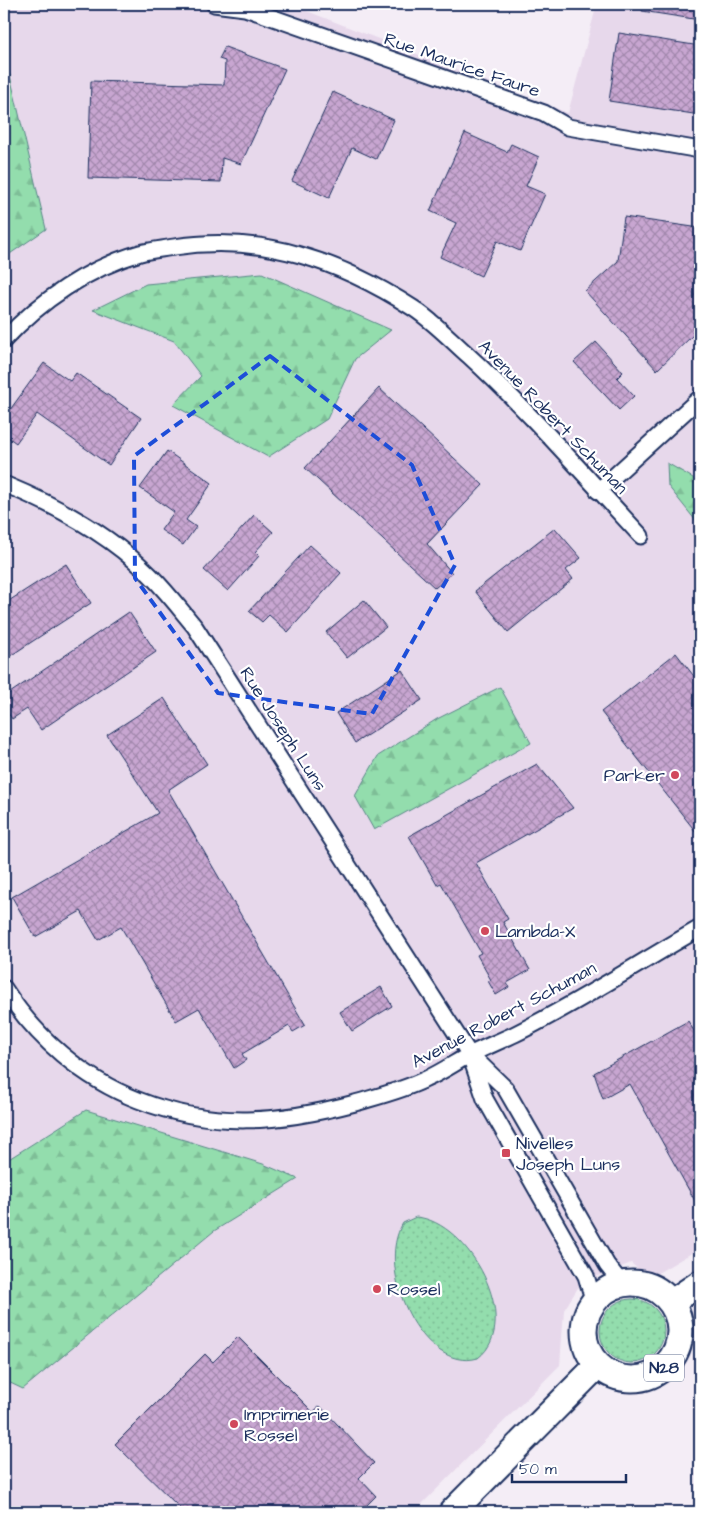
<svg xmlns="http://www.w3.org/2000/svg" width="704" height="1516" font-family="'Architects Daughter',sans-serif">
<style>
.built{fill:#e7d8eb}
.grass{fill:url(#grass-dots);stroke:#578686}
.forest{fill:url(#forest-firs);stroke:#578686}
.building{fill:url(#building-cross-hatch);stroke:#1b2f5e}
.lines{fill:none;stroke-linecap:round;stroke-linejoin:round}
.minor-casing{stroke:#1b2f5e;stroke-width:19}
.primary-casing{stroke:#1b2f5e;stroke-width:29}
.minor{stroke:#fff;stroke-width:15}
.primary{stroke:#fff;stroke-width:25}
.marked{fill:none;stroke:#1d4ed8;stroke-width:4;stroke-dasharray:10 6;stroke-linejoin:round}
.poi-dot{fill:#d1495b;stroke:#fff;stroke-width:2}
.labels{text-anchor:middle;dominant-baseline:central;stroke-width:4.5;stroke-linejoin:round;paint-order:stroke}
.shield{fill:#fff;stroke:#5f6d8e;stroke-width:1}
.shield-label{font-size:16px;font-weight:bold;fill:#1b2f5e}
.street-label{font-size:18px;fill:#1b2f5e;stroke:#fff}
.poi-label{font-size:18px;fill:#1b2f5e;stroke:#fff;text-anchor:start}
</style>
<defs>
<pattern id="grass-dots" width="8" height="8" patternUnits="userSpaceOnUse" patternTransform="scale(1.25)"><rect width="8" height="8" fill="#93ddad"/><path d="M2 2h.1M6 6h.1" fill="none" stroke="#7ebe97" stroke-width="1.8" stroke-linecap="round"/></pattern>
<pattern id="forest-firs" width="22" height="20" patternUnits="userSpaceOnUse" patternTransform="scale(1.25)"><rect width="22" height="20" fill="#93ddad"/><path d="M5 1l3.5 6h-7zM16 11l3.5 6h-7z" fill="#7ebe97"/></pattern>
<pattern id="building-cross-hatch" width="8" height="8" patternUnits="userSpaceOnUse" patternTransform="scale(1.25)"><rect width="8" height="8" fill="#c8a6d1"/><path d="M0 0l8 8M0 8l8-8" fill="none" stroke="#a288ad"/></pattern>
</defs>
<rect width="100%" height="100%" fill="#f4edf6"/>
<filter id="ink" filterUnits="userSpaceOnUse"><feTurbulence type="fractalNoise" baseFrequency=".02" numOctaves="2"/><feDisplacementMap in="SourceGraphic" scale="10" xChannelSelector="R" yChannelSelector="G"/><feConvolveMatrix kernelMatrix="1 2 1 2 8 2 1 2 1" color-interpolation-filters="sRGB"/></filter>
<g filter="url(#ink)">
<!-- built -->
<path class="built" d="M 4,4 L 289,4 L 568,113 L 597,4 L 700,4 L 700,1248 L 656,1274 L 638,1269 L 631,1263 L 581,1283 L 564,1310 L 560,1365 L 414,1512 L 4,1512 Z"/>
<!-- grass -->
<path class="grass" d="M 416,1217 C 469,1221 524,1323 478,1358 C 423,1374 374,1269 403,1223 Z
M600 1331a32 32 0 1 1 64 0a32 32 0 1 1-64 0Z"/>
<!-- forest -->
<path class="forest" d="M 4,50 L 46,229 L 4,258 Z
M 262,273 L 391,330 L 355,359 L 327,419 L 268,457 L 173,405 L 201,376 L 174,341 L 93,310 L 146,284 Z
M 667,463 L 700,482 L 700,526 L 668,486 Z
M 500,687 L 531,743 L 374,830 L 355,796 L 378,756 L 437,719 Z
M 86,1110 L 263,1164 L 298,1179 L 214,1231 L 23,1389 L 4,1380 L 4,1162 Z"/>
<!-- building -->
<path class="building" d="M 643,4 L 700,4 L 700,20 L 642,11 Z
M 619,33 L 700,46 L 700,115 L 609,101 Z
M 225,47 L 285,69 L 241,164 L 222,158 L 221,182 L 88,178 L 91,81 L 224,85 L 225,61 L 219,59 Z
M 333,92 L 394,120 L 376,159 L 352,148 L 329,198 L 292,181 Z
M 465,133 L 507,152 L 511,144 L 539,157 L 526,186 L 545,194 L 520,251 L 497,241 L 481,276 L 440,257 L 456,223 L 430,211 Z
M 624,217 L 700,228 L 700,325 L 694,334 L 657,370 L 585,291 L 618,261 Z
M 596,342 L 623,372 L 617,378 L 634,396 L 619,410 L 574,362 Z
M 44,363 L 70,381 L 76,373 L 141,418 L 109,465 L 37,414 L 16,443 L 4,434 L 4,418 Z
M 379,388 L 483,485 L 427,544 L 452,573 L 435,588 L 305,468 Z
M 167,451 L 212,483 L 186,520 L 196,527 L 183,545 L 161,530 L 174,512 L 140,488 Z
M 254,515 L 273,532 L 255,552 L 259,556 L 228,591 L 204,570 Z
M 555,528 L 581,558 L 566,570 L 573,579 L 508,632 L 475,591 Z
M 310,545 L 341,573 L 288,632 L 269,615 L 262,622 L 249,611 Z
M 66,564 L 91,603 L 4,660 L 4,604 Z
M 364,600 L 386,627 L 347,658 L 326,632 Z
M 129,612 L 156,652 L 41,730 L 27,709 L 12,719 L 4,707 L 4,697 Z
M 676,653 L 700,684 L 700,837 L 601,712 Z
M 402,670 L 422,700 L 355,743 L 336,713 Z
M 164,698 L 207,764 L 168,790 L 305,1025 L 293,1032 L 289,1026 L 242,1054 L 246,1060 L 234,1068 L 199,1008 L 176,1021 L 121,927 L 98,940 L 81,911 L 35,937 L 12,897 L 158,813 L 107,735 Z
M 537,764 L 573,808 L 476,863 L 508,919 L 503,922 L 530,970 L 507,983 L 509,987 L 496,995 L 488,981 L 491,980 L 477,955 L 481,953 L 441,883 L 437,885 L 409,836 Z
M 381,987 L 392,1006 L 352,1031 L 340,1012 Z
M 688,1021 L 700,1041 L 700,1210 L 630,1084 L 603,1099 L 594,1073 Z
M 238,1337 L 313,1412 L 320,1406 L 374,1463 L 359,1478 L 376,1496 L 360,1512 L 184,1512 L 115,1444 L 205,1354 L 213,1362 Z"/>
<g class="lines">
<defs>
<path id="minor" d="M 214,4 L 245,8 L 544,113 L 568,127 L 700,150
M 4,340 C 40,301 88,268 140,253 C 151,250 163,249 174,247 C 261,233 340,261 413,308 C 433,321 451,340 469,356 C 530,412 584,475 641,536
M 4,484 C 55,505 107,533 147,572 C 164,588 179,608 195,627 L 470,1055 L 485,1099 L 586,1276 L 594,1302
M 598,491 L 700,398
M 4,988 C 36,1038 82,1078 138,1100 C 212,1129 280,1123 355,1103 C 379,1096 404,1090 426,1079 C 442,1072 456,1062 471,1054 C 486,1047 500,1041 515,1034 C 578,1003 639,963 700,928
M 473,1057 L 505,1088 L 607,1265 L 622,1284"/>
<path id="primary" d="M584 1331a48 48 0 1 1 96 0a48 48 0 1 1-96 0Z
M 672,1302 L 700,1283
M 452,1512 L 598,1365"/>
</defs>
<!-- minor casing -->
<use href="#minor" class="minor-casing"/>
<!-- primary casing -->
<use href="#primary" class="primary-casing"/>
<!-- minor -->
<use href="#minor" class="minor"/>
<!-- primary -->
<use href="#primary" class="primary"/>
</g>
</g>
<!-- marked area -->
<path class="marked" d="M 270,356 L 412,465 L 455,565 L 372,714 L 218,693 L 135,578 L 134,456 Z"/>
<!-- markers -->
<g class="poi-dot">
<circle cx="675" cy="775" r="5"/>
<circle cx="485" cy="931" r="5"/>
<rect x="501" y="1148" width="10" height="10" rx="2.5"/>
<circle cx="377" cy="1289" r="5"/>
<circle cx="234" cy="1424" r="5"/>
</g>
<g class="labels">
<!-- shield labels -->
<rect class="shield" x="644" y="1354.5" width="40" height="27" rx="4"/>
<g class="shield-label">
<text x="664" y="1368">N28</text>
</g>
<!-- street labels -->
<g class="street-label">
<text transform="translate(462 65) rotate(19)">Rue Maurice Faure</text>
<text transform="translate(553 417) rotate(46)">Avenue Robert Schuman</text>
<text transform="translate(283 729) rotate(57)">Rue Joseph Luns</text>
<text transform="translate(504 1015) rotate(-28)">Avenue Robert Schuman</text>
</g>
<!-- poi labels -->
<g class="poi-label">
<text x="665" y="775" text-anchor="end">Parker</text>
<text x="495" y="931">Lambda-X</text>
<text x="516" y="1143">Nivelles<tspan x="516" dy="21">Joseph Luns</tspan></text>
<text x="387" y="1289">Rossel</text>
<text x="244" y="1414">Imprimerie<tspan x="244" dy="21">Rossel</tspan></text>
</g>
</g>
<!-- margin -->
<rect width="704" height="1516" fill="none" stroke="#fff" stroke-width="20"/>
<rect x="10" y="10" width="684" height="1496" fill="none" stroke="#1b2f5e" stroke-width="2" filter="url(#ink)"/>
<!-- scale -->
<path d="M512 1474v8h114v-8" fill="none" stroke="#1b2f5e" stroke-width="2.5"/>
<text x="519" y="1474" font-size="15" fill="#1b2f5e" stroke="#ffffff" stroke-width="4" paint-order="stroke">50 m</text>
</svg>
